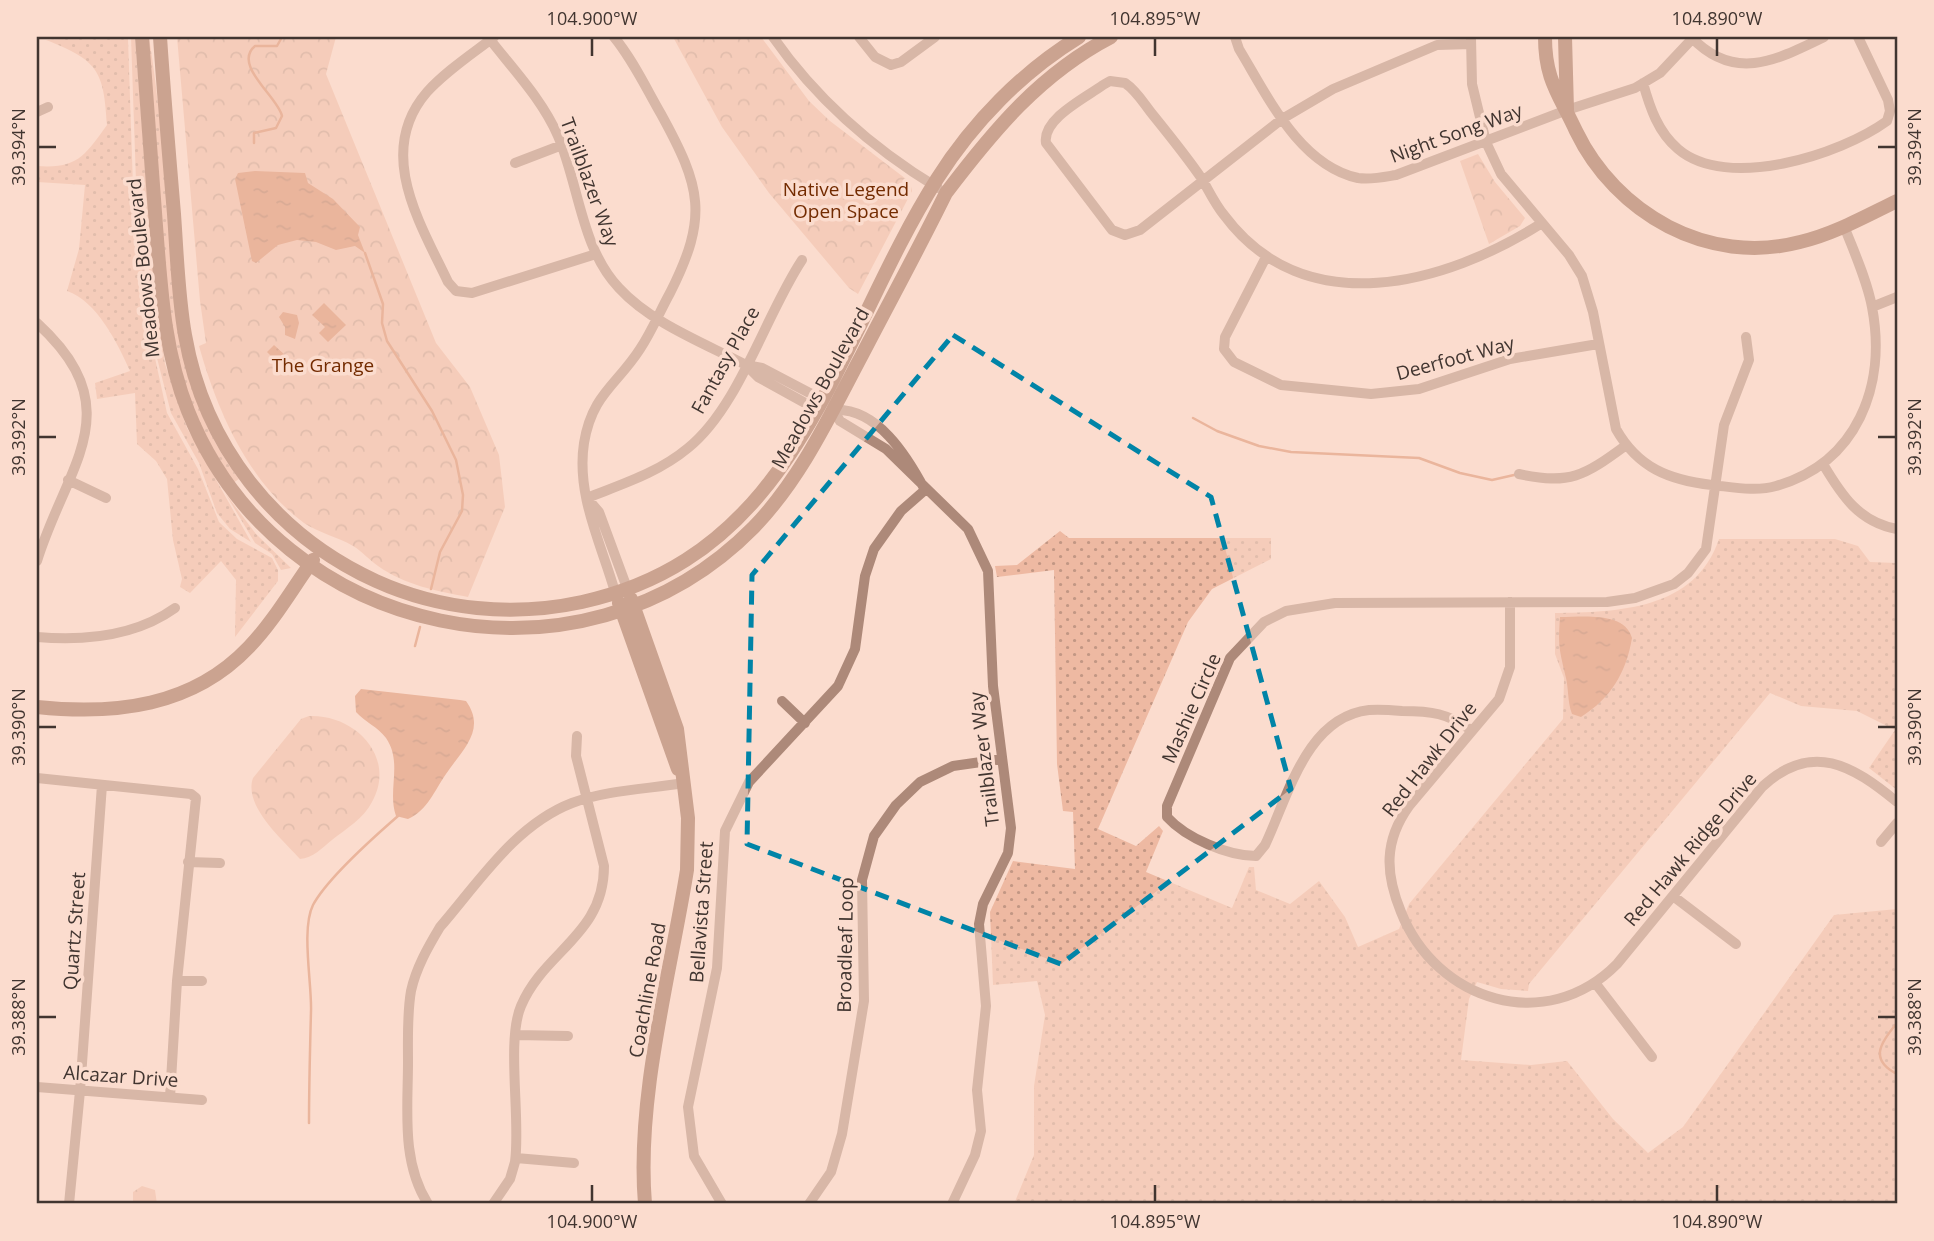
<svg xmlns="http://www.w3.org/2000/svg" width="1934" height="1241" font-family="'Open Sans',sans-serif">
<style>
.grass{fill:url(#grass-dots)}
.park{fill:url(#park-crowns)}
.water{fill:url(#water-ripples)}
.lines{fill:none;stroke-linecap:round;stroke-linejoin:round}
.stream{stroke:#d58561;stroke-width:2.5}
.street{stroke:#ad8979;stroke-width:10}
.secondary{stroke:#905d46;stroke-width:14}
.marked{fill:none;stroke:#0084a7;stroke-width:5;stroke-dasharray:14 9;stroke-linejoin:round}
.ticks{fill:none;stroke:#413530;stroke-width:2.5}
.labels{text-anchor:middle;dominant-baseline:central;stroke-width:7;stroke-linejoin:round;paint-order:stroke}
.street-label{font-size:19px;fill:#413530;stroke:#fbdcce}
.park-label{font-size:19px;fill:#732b00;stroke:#fbdcce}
.neatline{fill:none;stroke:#413530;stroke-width:2.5}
.ticks-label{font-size:18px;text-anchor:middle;fill:#413530}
</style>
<defs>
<pattern id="grass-dots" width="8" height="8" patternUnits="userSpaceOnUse" patternTransform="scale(1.75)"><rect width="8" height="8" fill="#eeb9a2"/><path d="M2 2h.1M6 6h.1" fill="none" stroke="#c29784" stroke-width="1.8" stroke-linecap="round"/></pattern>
<pattern id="park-crowns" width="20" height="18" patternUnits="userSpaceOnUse" patternTransform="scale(1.75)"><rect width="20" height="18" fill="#eeb9a2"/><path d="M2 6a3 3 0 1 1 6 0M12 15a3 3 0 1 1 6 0" fill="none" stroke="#c29784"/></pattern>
<pattern id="water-ripples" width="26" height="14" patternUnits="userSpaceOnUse" patternTransform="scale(1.75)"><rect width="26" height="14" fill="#d58561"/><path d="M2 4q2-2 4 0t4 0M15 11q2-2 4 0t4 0" fill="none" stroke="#ae6e50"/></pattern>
</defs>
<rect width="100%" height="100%" fill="#fbdcce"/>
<!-- grass -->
<path class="grass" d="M 92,37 L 128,39 L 133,186 L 144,261 L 148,326 L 167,413 L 198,469 L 219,522 L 237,539 L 272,558 L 278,570 L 278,581 L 235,637 L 236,580 L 221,561 L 190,593 L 180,587 L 182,579 L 173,540 L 167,479 L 156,461 L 137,444 L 135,393 L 97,399 L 95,383 L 130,371 C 118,344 97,301 67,291 L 79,249 L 85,185 L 37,182 L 37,166 C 78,169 85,155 107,125 C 104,71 98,60 46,40 Z
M 131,37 L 135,37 L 156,306 L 165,364 L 187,428 L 251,542 L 230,529 L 217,513 L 199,463 L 171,413 L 157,358 L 147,250 L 136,182 Z
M 146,37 L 149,37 C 159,100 164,163 170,227 C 178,323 179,398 239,479 L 233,483 L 191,410 L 172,344 Z
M 225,493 L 256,534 L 291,568 L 281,570 L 272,554 L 255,543 Z
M 1060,531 L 1069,538 L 1271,538 L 1271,559 L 1212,589 L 1188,622 L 1098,829 L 1136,846 L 1159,826 L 1163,831 L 1146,872 L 1232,908 L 1249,867 L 1254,867 L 1256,890 L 1290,904 L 1319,881 L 1345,917 L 1358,947 L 1399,929 L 1409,904 L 1563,719 L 1564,678 L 1555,654 L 1555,613 C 1619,612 1695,610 1719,539 L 1835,539 L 1858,546 L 1870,562 L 1897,563 L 1897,790 L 1869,768 L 1895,730 L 1857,711 L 1801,706 L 1770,693 L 1529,984 L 1528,991 L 1501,989 L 1477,982 L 1469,999 L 1461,1060 L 1531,1065 L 1567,1061 L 1613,1119 L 1648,1153 L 1683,1127 L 1834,915 L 1897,909 L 1897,1204 L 1014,1204 L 1034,1155 L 1034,1086 L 1045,1015 L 1037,981 L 993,985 L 990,912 L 1013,861 L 1075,869 L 1073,812 L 1063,811 L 1057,764 L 1054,570 L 997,577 L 995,566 L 1017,565 Z"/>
<!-- park -->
<path class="park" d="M 177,37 L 336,37 L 326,74 L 436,343 L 470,387 L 499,455 L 505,507 L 468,597 C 436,591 405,585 378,566 C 369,560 362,551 353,546 C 338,537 319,533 304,523 C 248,482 217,410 199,346 L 206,343 L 200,301 Z
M 673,37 L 761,37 L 809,101 L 830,121 L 910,182 L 912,191 L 858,294 L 849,288 L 769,193 L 722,127 Z
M 1478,154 L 1495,182 L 1525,218 L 1520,226 L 1489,244 L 1460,161 Z
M 309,716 C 355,714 397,757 372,802 C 364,818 346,829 332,840 C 322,848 313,858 300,859 C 283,840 243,806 253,778 L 301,719 Z
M 142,1186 L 155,1190 L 157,1204 L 133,1204 L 133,1192 Z"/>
<!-- water -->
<path class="water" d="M 255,171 L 305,173 L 308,183 L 333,199 L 360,227 L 358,235 L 365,253 L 355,246 L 336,250 L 316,242 L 297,240 L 278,245 L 256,263 L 252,261 L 235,179 L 238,173 Z
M 324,303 L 346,325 L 328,342 L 319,333 L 325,327 L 312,315 Z
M 283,312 L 297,315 L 299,323 L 295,339 L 285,335 L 285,327 L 279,317 Z
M 274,345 L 296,365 L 288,373 L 267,352 Z
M 1560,617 C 1582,617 1625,611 1632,638 C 1626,673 1611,698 1581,717 L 1572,714 C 1567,701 1569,687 1565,674 C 1559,648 1558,645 1560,617 Z
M 361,689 L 460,700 L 466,701 C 487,730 462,750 446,774 C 434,791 428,810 408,819 L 396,816 C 387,790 403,763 386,738 C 378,727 365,722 356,712 L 355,696 Z"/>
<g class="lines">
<!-- stream -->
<path class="stream" d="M 254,143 L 254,133 L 276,128 L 282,116 C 278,97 232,65 255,46 L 277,46 L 282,37
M 365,253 L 383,304 L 382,323 L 387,341 L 432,411 L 456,460 L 463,495 L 462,511 L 440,552 L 431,589
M 1193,418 L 1217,431 L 1259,446 L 1291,452 L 1419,458 L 1460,473 L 1492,480 L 1514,475
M 415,646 L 420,627
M 1897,1023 C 1880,1043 1869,1060 1897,1074
M 309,1123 C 309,1086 310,1049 311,1011 C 312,984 301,929 313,905 C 327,879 375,836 398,816"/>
<!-- street -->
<path class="street" d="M 488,37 C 512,68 542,99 558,136 C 579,185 581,248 619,288 C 651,323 704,343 746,365 L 758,377 L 816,409
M 494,37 C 472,54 446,71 427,92 C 375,152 420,223 448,282 L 456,291 L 472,293 L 596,254
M 614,37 C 633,60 646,88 661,114 C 701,187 709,216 670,293 C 660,311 652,331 640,349 C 617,385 592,394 584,443 C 576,495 601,543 615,592
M 773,37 C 817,100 872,148 938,188
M 859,37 L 875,57 L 891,65 L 901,62 L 935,37
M 1235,37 L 1239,49 C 1267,95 1299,165 1358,178 C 1371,180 1384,177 1396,175 L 1567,110 L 1635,88 L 1660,73 L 1692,39
M 1691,37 C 1734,82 1775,61 1824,37
M 1471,38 L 1472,84 L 1486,142 L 1501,174 L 1569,255 L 1582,276 L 1593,312 L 1616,429 C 1638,468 1669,480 1712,485 C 1732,487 1756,492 1776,486 C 1857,463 1887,386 1872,307 C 1867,280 1854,252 1844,226
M 1471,44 L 1437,45 L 1333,89 L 1282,119 L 1140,230 L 1125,235 L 1112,230 L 1046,143 C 1042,119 1085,98 1103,85 L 1110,81 L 1125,83 C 1137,91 1144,104 1153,115 C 1170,136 1187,157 1202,179 C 1209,191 1215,204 1224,215 C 1305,324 1446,284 1542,223
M 1643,83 C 1650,108 1658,132 1678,149 C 1727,191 1840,155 1887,121 L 1890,111 L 1888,100 L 1858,37
M 37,112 L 48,107
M 515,163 L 562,145
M 1266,257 L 1225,337 L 1224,349 L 1234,362 L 1281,385 L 1371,394 L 1419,389 L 1510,359 L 1598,344
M 1872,307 L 1897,297
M 37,323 C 132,410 67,464 37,561
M 746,365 L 762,368 L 821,399
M 1823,464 C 1842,496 1859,522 1897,529
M 1519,474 C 1570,485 1584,476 1625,446
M 68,480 L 106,498
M 925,490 C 907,456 877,407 833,410 L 840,421 L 886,449 L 968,529 L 988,571 L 993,686 L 1011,828 L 1008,853 L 983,904 L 979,924 L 986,1006 L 977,1090 L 981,1131 L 975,1155 L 952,1204
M 587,498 C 622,484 658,473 688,448 C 739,407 765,316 802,260
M 587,498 L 599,512 L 627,588
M 1510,602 L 1510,667 L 1499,699 L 1409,806 C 1384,841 1385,873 1401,912 C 1436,1001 1546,1036 1617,964 L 1762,787 C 1812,740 1853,766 1897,802
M 37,637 C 84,641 136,636 175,608
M 782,701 L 805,723
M 1472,731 C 1449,713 1430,711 1402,711 C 1391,710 1380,709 1369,710 C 1306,717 1288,797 1265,845 L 1256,856 C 1228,856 1186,838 1167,817 L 1167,806 L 1230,658 L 1264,622 L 1286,611 L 1335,603 L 1607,602 L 1635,598 L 1674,584 L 1688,573 L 1706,549 L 1724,425 L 1749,360 L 1746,337
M 37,778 L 191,794 L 196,798 L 177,981 L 170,1097
M 1881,842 L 1897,823
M 188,862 L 220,863
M 1673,896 L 1736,944
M 177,981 L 202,981
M 1596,984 L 1652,1057
M 516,1035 L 568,1036
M 37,1087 L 202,1100
M 516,1158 L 574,1163
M 69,1204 L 80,1091 L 102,785
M 428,1204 C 401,1162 408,1109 408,1062 C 408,1038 407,1014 411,991 C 416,968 428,947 440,927 C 479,882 515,825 572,803 C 606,790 648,789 684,783
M 493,1204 L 510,1179 L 515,1162 C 521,1120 506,1041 521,1006 C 544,951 604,935 604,866 L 576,756 L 577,736
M 722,1204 L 694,1156 L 688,1107 L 717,968 L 725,831 L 749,782 L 838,686 L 855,649 L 865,576 L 874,549 L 901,511 L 925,490
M 809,1204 L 831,1172 L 842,1134 L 864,1001 L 862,880 L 874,836 L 896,805 L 920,782 L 953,766 L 1002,759"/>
<!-- secondary -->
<path class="secondary" d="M 142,37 C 147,100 151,163 156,226 C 161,289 164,351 188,411 C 279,639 581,703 754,527 C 802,477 830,415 862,355 C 890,301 919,248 946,193 C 993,131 1040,74 1111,37
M 160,37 C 164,96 169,155 174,214 C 177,255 178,296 185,335 C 204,445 275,535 376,581 C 440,610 513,617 582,602 C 801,554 834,342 937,179 C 973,122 1022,72 1079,37
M 1545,37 C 1545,80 1559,94 1576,131 C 1616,214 1708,266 1800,242 C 1834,234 1866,216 1897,201
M 1565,37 L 1567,110
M 631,599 L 677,729 L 688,818 L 687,870 C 670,976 636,1098 645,1204
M 619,603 L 678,769
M 37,707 C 115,715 192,707 249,647 C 274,621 292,589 313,560"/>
</g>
<!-- marked area -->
<path d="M0 0H1934V1241H0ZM 953,335 L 1211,497 L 1291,789 L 1061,964 L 747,844 L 752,575 Z" fill="#fbdcce" fill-opacity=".55" fill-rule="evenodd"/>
<path class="marked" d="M 953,335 L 1211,497 L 1291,789 L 1061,964 L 747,844 L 752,575 Z"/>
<!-- ticks -->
<path class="ticks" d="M 592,38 L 592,56M 1155,38 L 1155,56M 1717,38 L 1717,56M 38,147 L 56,147M 1878,147 L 1896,147M 38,437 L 56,437M 1878,437 L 1896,437M 38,727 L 56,727M 1878,727 L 1896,727M 38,1017 L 56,1017M 1878,1017 L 1896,1017M 592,1185 L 592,1202M 1155,1185 L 1155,1202M 1717,1185 L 1717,1202"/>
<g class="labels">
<!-- street labels -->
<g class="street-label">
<text transform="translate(1456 133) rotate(-20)">Night Song Way</text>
<text transform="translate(590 182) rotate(70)">Trailblazer Way</text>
<text transform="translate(143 268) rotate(-96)">Meadows Boulevard</text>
<text transform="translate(1455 358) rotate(-15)">Deerfoot Way</text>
<text transform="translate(725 360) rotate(-61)">Fantasy Place</text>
<text transform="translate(820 388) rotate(-61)">Meadows Boulevard</text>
<text transform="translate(1191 708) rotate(-66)">Mashie Circle</text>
<text transform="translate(984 759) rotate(-97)">Trailblazer Way</text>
<text transform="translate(1429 759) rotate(-52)">Red Hawk Drive</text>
<text transform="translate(1690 849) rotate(-50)">Red Hawk Ridge Drive</text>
<text transform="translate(701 912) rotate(-86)">Bellavista Street</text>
<text transform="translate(74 931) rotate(-86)">Quartz Street</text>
<text transform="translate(845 945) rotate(-89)">Broadleaf Loop</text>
<text transform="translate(647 990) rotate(-80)">Coachline Road</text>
<text transform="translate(121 1076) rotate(4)">Alcazar Drive</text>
</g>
<!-- park labels -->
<g class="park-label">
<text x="846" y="189">Native Legend<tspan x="846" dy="22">Open Space</tspan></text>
<text x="323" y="365">The Grange</text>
</g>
</g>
<!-- border -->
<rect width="1934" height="1241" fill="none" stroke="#fbdcce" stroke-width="77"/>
<rect x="38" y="38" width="1858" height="1164" class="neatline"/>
<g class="ticks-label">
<text x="592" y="25">104.900°W</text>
<text x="1155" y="25">104.895°W</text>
<text x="1717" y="25">104.890°W</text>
<text transform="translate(19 147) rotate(-90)" y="6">39.394°N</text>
<text transform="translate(1915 147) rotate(-90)" y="6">39.394°N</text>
<text transform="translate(19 437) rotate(-90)" y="6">39.392°N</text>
<text transform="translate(1915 437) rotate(-90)" y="6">39.392°N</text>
<text transform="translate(19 727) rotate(-90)" y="6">39.390°N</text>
<text transform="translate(1915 727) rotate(-90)" y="6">39.390°N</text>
<text transform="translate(19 1017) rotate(-90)" y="6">39.388°N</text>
<text transform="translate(1915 1017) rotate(-90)" y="6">39.388°N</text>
<text x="592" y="1228">104.900°W</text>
<text x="1155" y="1228">104.895°W</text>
<text x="1717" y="1228">104.890°W</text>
</g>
</svg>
